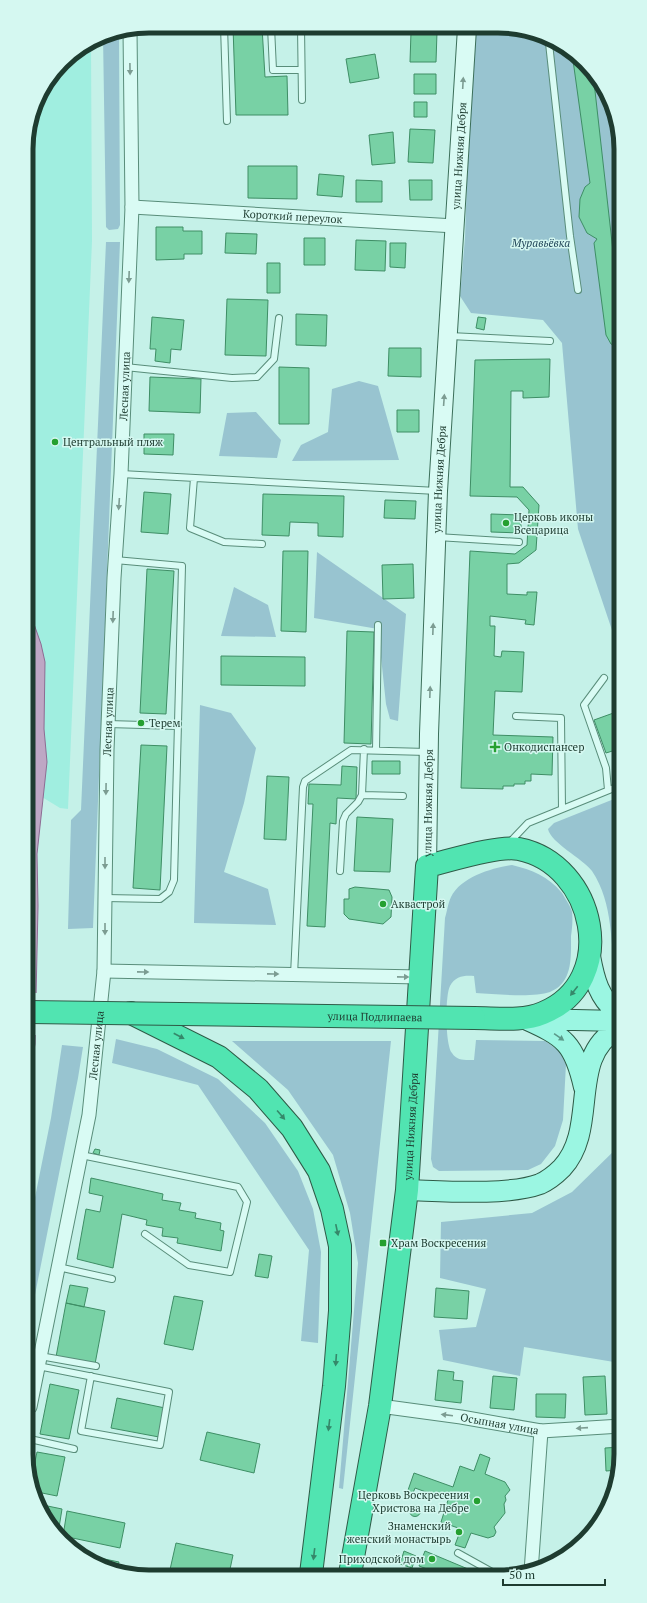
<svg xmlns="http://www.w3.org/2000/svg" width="647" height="1603" font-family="'PT Serif',serif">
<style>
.green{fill:#98c4d0}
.sand{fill:#a0eee0}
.water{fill:#bea7c4;stroke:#8d6c93}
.pier{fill:#c5f1e8}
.building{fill:#78d1a5;stroke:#3e8e65}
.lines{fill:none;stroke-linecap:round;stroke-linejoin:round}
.lane-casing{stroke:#598d7a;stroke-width:8}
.street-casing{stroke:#598d7a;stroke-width:15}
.secondary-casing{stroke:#3c6f5a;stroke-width:20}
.primary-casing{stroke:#2e5b47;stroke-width:22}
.highway-casing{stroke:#2e5b47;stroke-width:24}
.lane{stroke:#d9fbf4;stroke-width:6}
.street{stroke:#d9fbf4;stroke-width:13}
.secondary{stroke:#d9fbf4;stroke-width:18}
.primary{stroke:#9bf6e2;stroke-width:20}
.highway{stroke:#51e4b1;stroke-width:22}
.highway-bridge-casing{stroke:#2e5b47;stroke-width:24;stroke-linecap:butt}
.highway-bridge{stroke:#51e4b1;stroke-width:22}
.oneway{fill:#7c9c92}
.oneway2{fill:#35886a}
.oneway3{fill:#5c9989}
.poi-dot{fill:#25a030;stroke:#d5f8f1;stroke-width:1.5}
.labels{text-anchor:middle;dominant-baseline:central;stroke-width:3;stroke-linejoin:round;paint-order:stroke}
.street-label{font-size:11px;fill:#1e3c30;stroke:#d5f8f1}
.park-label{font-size:11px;font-style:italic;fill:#23475a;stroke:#d5f8f1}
.poi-label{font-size:11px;fill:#1e3c30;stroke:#d5f8f1;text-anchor:start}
.rim{fill:none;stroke:#1e3c30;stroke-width:5}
</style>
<rect width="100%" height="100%" fill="#c5f1e8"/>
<!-- green -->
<path class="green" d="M 472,28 L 522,28 L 579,57 L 604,87 L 617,118 L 618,648 L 578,529 L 562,343 L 543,320 L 471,313 L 460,296 L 465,238 Z
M 119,32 L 120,225 L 118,229 L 109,230 L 106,227 L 103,35 Z
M 106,242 L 120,242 L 93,928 L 68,929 L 71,820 L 81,810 Z
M 359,381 L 378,386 L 399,460 L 292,461 L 301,445 L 328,432 L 332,389 Z
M 256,412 L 281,440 L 277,458 L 219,456 L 227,413 Z
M 317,552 L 406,614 L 398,721 L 390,719 L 386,704 L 378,629 L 314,618 Z
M 234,587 L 268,605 L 276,637 L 221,636 Z
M 200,705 L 231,713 L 256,748 L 244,803 L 224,872 L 268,889 L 276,925 L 194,923 Z
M 619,797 L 619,985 L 616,981 C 610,944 614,904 592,871 C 582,858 551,843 548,829 L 554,823 Z
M 512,865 C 532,870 548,876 562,893 C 565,898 571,907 572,912 C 573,920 572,929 571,936 C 571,957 573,983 550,992 C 533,998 496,994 476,993 L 474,976 C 465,975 455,976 450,986 C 445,995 445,1045 452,1053 C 457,1061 465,1060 474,1060 L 476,1040 L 545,1041 L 560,1051 L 566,1064 L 563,1120 L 555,1146 L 541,1164 L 528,1170 L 439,1171 L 433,1167 L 431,1159 L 445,918 C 447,912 448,903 451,897 C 461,877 492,868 512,865 Z
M 116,1039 L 157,1049 L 218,1079 L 265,1123 L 298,1171 L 313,1209 L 321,1252 L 318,1343 L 301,1341 L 309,1250 L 198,1085 L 112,1063 Z
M 232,1041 L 391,1041 L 343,1489 L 339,1488 L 358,1263 L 350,1213 L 333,1155 L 288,1090 Z
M 62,1045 L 83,1047 L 78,1078 L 30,1320 L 29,1227 L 51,1118 Z
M 620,1145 L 620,1363 L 524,1347 L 520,1376 L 443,1360 L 439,1330 L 476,1327 L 486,1289 L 440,1278 L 441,1222 L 532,1213 L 572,1192 Z"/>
<!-- sand -->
<path class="sand" d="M 91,42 L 92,241 L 68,809 L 60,808 L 42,797 L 47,762 L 44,729 L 45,662 L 28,607 L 27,321 C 33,306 31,288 27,273 L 26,141 L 39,95 L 68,57 Z"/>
<!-- water -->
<path class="water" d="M 27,273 L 33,298 L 27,321 Z
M 28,607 L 41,644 L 45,662 L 44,729 L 47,762 L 37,854 L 38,906 L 35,1044 L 29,1080 Z"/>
<!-- pier -->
<path class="pier" d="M 29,993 L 38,993 L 37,1035 L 29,1035 Z"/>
<!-- building -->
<path class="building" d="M 233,27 L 262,27 L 265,77 L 287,76 L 288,115 L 236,115 Z
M 411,32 L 437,32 L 436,62 L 410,62 Z
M 572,53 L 579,57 L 593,73 L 617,287 L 618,347 L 611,344 L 606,335 L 594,243 L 597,239 L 587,233 L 579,217 L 580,199 L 585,187 L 590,183 Z
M 375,54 L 379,78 L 350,83 L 346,59 Z
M 414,74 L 436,74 L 436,94 L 414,94 Z
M 414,102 L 427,102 L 427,117 L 414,117 Z
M 410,129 L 435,130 L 433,163 L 408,162 Z
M 393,132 L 395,163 L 372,165 L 369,135 Z
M 248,166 L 297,166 L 297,199 L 248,198 Z
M 319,174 L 344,176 L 342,197 L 317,195 Z
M 356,180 L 382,181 L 382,202 L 356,202 Z
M 409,180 L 432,180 L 432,200 L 410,200 Z
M 156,227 L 183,227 L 183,231 L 202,231 L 202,254 L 184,254 L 184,259 L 156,260 Z
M 226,233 L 257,234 L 256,254 L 225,253 Z
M 304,238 L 325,238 L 325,265 L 304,265 Z
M 356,240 L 386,241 L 385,271 L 355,270 Z
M 390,243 L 406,243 L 405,268 L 390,267 Z
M 267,263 L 280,263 L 280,293 L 267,293 Z
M 227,299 L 268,300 L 266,356 L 225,355 Z
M 296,314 L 327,315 L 326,346 L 296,345 Z
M 152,317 L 184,320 L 181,350 L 171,349 L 170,363 L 155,361 L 156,349 L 150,349 Z
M 478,317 L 486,318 L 484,330 L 476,328 Z
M 389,348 L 421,348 L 421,377 L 388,376 Z
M 550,359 L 549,397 L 523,398 L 523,391 L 511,391 L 510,487 L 523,487 L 539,505 L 536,550 L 519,563 L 507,564 L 507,594 L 527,595 L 527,592 L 537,592 L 534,625 L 525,624 L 526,620 L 490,616 L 490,626 L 495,626 L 494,656 L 501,657 L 502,651 L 524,652 L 522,692 L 495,691 L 493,735 L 553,737 L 552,775 L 531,774 L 531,781 L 525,781 L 525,784 L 514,784 L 514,786 L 503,786 L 503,789 L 461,788 L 470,551 L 515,554 L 527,545 L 529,510 L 517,497 L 470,496 L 475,360 Z
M 279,367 L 309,368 L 309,424 L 279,424 Z
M 150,377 L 201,379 L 200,413 L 149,411 Z
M 397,410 L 419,410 L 419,432 L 397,432 Z
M 144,434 L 174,434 L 173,455 L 144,454 Z
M 144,492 L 171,494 L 168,534 L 141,532 Z
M 263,494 L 344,496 L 343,537 L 318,536 L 318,523 L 290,522 L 289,536 L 262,535 Z
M 385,500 L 416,501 L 415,519 L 384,518 Z
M 491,514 L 521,515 L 521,533 L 491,532 Z
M 283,551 L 308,551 L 306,632 L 281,631 Z
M 413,564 L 414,598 L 383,599 L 382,565 Z
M 147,569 L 174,571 L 166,714 L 140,713 Z
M 347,631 L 374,632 L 371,744 L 344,743 Z
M 221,656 L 305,657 L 305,686 L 221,685 Z
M 619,711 L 619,749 L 606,753 L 594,720 Z
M 141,745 L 167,746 L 160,890 L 133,888 Z
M 372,761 L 400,761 L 400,774 L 372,774 Z
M 342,766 L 357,767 L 356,799 L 337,798 L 336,824 L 330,823 L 325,927 L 307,926 L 313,804 L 308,804 L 309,784 L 341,785 Z
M 267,776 L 289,777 L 286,840 L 264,839 Z
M 357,817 L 393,819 L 390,872 L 354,871 Z
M 355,887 L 389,890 L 392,897 L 391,917 L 383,924 L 349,919 L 344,914 L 344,899 L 349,899 L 349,889 Z
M 95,1149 L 100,1150 L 99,1155 L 93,1153 Z
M 91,1178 L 163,1194 L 162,1200 L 181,1203 L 179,1210 L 196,1213 L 195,1218 L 221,1223 L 220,1230 L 224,1231 L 221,1251 L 177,1243 L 178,1238 L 162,1236 L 163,1228 L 146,1225 L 147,1220 L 122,1214 L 113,1268 L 77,1259 L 86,1209 L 100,1212 L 103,1196 L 89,1193 Z
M 259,1254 L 272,1256 L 268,1278 L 255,1276 Z
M 70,1285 L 88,1288 L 84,1307 L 66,1303 Z
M 436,1288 L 469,1291 L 467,1319 L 434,1317 Z
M 174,1296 L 203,1301 L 193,1350 L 164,1344 Z
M 66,1303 L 105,1311 L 95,1364 L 56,1357 Z
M 438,1370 L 454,1372 L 453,1380 L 463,1381 L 461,1403 L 435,1400 Z
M 493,1376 L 517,1378 L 514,1410 L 490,1408 Z
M 605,1376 L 607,1414 L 585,1415 L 583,1377 Z
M 50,1384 L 79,1390 L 69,1439 L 40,1434 Z
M 536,1394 L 566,1394 L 565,1418 L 536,1417 Z
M 117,1398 L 165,1408 L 159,1437 L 111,1428 Z
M 207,1432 L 260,1444 L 254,1473 L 200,1460 Z
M 621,1447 L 619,1470 L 606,1471 L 605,1448 Z
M 37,1452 L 65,1457 L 57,1496 L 32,1491 L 30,1485 Z
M 480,1454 L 490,1458 L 485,1474 L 505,1482 L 510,1490 L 505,1496 L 506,1500 L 504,1504 L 505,1513 L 494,1527 L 496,1532 L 494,1536 L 488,1538 L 471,1533 L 465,1548 L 455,1545 L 461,1529 L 441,1522 L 448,1500 L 415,1488 L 411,1498 L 406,1496 L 414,1473 L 453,1487 L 460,1466 L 474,1471 Z
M 38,1504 L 62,1509 L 58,1534 L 43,1516 Z
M409.5 1511a5.5 5.5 0 1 1 11 0a5.5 5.5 0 1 1-11 0Z
M 67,1511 L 125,1523 L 120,1548 L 63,1536 Z
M 176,1543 L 233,1555 L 229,1574 L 169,1574 Z
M 404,1551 L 416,1556 L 412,1568 L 400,1564 Z
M 425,1551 L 468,1569 L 466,1573 L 438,1573 L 419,1566 Z
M 85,1555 L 119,1562 L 117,1571 Z"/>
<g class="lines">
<defs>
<path id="lane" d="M 224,26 L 227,121
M 271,27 L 273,70 L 301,70
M 301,27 L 302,100
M 547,41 L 549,43 L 570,236 L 578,290
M 450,336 L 550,341
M 125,367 L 232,378 L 257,377 L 274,359 L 279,318
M 121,474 L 437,491
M 194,478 L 190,528 L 224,542 L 262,544
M 437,537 L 519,542
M 604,678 L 584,705 L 606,768 L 608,790
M 516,716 L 561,718 L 562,809
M 108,724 L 178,726
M 376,750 L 378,625
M 362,795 L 403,796
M 509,843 L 528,823 L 619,786
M 340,871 L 343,821 L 346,814 L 358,802 L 362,795 L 364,749
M 105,898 L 160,899 L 169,892 L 174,880 L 182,566 L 115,560
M 294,975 L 303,787 L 305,781 L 351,750 L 427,752
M 81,1155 L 238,1187 L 247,1202 L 230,1272 L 189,1265 L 145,1234
M 58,1267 L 112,1279
M 40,1356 L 96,1366
M 38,1366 L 169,1392 L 160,1445 L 81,1431 L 91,1376
M 30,1439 L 74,1449
M 458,1553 L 494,1573"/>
<g id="street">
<path id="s1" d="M 132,207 L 455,226"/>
<path d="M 104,971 L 420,977"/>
<path id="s2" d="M 380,1406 L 461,1417 L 541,1431 L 621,1426"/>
<path id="s3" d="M 30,1407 L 89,1115 L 104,971 L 107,750 L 114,578 L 121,474 L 132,207 L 130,30"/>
<path d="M 531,1572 L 541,1431"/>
</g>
<g id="secondary">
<path id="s4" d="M 427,866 L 429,734 L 438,491 L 467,28"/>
</g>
<path id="primary" d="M 590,956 C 594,978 599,1000 619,1013
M 525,1019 C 565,1037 574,1043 584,1087
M 531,1019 L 619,1021
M 407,1190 C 443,1191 508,1196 540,1184 C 549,1180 556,1174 562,1168 C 600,1127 566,1057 619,1028"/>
<g id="highway">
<path d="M 131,1013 L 219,1057 L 258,1089 L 292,1128 L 319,1171 L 332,1209 L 340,1246 L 340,1311 L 334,1386 L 311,1574"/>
<path id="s5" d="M 350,1574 L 380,1406 L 407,1190 L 427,866 C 449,861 498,845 519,849 C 595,864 621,981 543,1013 C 522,1022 497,1018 474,1018"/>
</g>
</defs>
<!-- lane casing -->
<use href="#lane" class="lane-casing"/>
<!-- street casing -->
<use href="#street" class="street-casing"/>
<!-- secondary casing -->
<use href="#secondary" class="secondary-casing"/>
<!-- primary casing -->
<use href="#primary" class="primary-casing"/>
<!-- highway casing -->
<use href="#highway" class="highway-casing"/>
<!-- lane -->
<use href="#lane" class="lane"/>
<!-- street -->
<use href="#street" class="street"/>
<!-- secondary -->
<use href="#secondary" class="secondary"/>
<!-- primary -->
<use href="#primary" class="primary"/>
<!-- highway -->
<use href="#highway" class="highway"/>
<defs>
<g id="highway-bridge">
<path id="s6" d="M 29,1012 L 474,1018"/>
</g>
</defs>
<!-- highway-bridge casing -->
<use href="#highway-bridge" class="highway-bridge-casing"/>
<!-- highway-bridge -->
<use href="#highway-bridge" class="highway-bridge"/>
</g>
<!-- one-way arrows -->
<defs><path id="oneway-solid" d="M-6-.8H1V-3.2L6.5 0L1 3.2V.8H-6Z"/></defs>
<g class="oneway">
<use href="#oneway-solid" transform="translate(130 69) rotate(89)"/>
<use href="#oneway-solid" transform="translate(463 83) rotate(-87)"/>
<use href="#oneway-solid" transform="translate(129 277) rotate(92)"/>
<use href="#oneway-solid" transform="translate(444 400) rotate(-86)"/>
<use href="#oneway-solid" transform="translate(119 504) rotate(94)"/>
<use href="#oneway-solid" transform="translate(113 617) rotate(92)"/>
<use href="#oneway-solid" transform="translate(433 629) rotate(-88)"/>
<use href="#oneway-solid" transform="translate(430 692) rotate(-88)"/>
<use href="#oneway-solid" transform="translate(106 789) rotate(91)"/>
<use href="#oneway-solid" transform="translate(105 863) rotate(90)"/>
<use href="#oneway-solid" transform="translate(105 929) rotate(90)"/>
<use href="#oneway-solid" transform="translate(143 972) rotate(1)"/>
<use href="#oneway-solid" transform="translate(273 974) rotate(1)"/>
<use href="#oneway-solid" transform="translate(403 977) rotate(1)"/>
<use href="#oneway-solid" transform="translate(447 1415) rotate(-173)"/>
<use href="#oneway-solid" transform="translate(582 1428) rotate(176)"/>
</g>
<g class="oneway2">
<use href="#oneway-solid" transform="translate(574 991) rotate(128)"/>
<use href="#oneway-solid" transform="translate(179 1036) rotate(28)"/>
<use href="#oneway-solid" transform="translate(281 1115) rotate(49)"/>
<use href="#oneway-solid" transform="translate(337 1230) rotate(78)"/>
<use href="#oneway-solid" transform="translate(336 1360) rotate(94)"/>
<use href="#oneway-solid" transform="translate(329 1425) rotate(97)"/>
<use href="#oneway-solid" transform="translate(314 1554) rotate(97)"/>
</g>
<use class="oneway3" href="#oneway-solid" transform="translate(559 1037) rotate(35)"/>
<!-- markers -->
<g class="poi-dot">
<circle cx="55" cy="442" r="4"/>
<circle cx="506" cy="523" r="4"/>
<circle cx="141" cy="723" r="4"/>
<path d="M493 741h4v4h4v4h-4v4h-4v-4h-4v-4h4z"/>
<circle cx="383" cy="904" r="4"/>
<rect x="379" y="1239" width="8" height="8" rx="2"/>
<circle cx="477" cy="1501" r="4"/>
<circle cx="459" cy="1532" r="4"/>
<circle cx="432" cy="1559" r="4"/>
</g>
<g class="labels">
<!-- street labels -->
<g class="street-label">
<text stroke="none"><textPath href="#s4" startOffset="711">улица Нижняя Дебря</textPath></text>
<text stroke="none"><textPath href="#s1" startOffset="161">Короткий переулок</textPath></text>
<text stroke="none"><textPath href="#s3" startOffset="1028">Лесная улица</textPath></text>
<text stroke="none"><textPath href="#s4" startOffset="387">улица Нижняя Дебря</textPath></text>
<text stroke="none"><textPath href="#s3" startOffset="692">Лесная улица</textPath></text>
<text stroke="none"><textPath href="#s4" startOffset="63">улица Нижняя Дебря</textPath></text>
<text stroke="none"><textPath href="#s6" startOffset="346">улица Подлипаева</textPath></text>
<text stroke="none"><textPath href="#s3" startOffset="368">Лесная улица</textPath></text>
<text stroke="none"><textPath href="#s5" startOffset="452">улица Нижняя Дебря</textPath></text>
<text stroke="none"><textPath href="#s2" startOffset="121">Осыпная улица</textPath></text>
</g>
<!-- park labels -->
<g class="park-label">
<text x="541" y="243">Муравьёвка</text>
</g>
<!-- poi labels -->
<g class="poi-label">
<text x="63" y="442">Центральный пляж</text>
<text x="514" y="517">Церковь иконы<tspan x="514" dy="13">Всецарица</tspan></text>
<text x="149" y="723">Терем</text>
<text x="504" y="747">Онкодиспансер</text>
<text x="391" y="904">Аквастрой</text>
<text x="391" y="1243">Храм Воскресения</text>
<text x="469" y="1495" text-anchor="end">Церковь Воскресения<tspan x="469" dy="13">Христова на Дебре</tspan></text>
<text x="451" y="1526" text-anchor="end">Знаменский<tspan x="451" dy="13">женский монастырь</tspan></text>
<text x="424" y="1559" text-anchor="end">Приходской дом</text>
</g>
</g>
<!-- crop -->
<path d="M0 0H647V1603H0ZM149 33H498A116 116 0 0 1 614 149V1454A116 116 0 0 1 498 1570H149A116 116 0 0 1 33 1454V149A116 116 0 0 1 149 33Z" fill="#d5f8f1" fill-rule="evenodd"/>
<path class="rim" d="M149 33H498A116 116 0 0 1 614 149V1454A116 116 0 0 1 498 1570H149A116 116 0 0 1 33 1454V149A116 116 0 0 1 149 33Z"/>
<!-- scale -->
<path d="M503 1579v6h102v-6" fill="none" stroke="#1e3c30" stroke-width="2"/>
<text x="509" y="1579" font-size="12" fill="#1e3c30" stroke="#d5f8f1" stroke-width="3" paint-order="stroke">50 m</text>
</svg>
